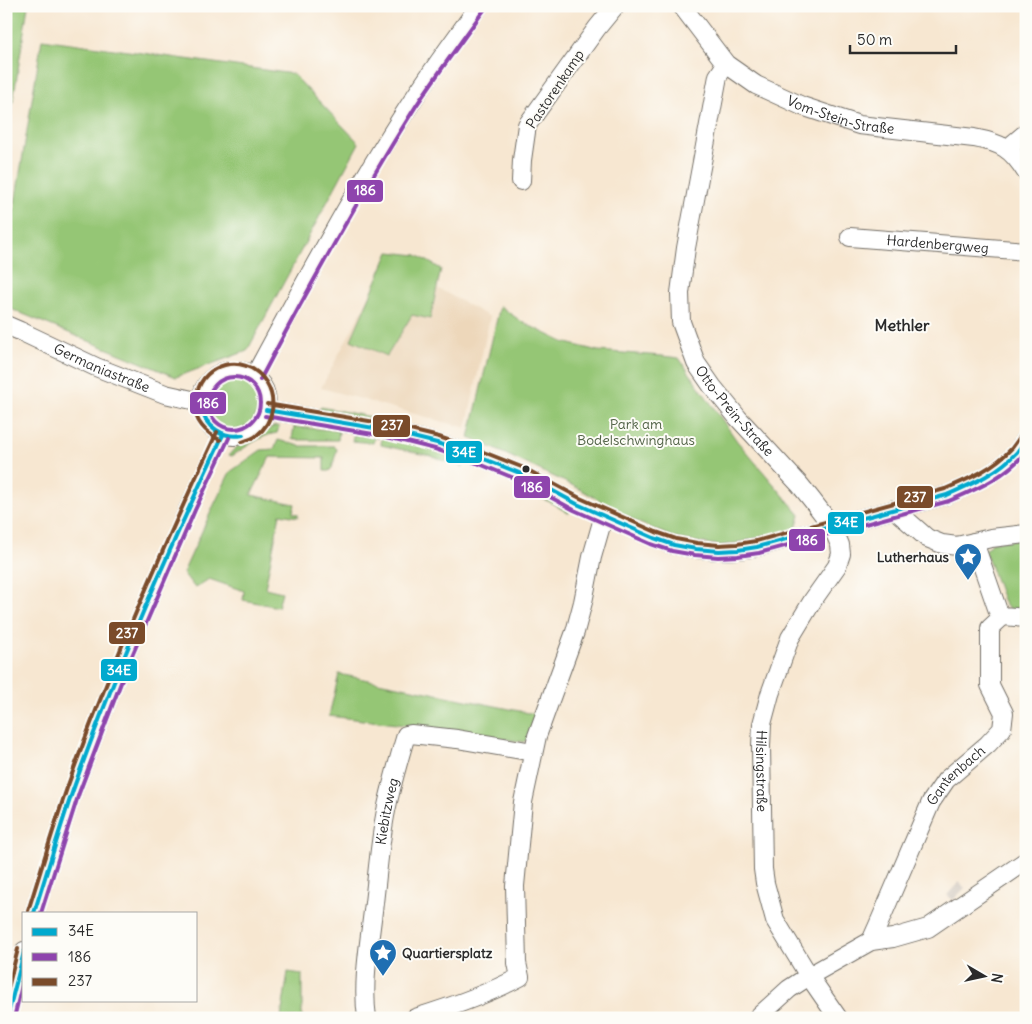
<svg xmlns="http://www.w3.org/2000/svg" width="1032" height="1024" font-family="Delius,sans-serif">
<style>
.built{fill:#edd7ba}
.industrial{fill:#ccc2b8}
.green{fill:#95c675;stroke:#607850}
.lines{fill:none;stroke-linecap:round;stroke-linejoin:round}
.minor-casing{stroke:#726d65;stroke-width:20}
.minor{stroke:#fff;stroke-width:18}
.bus-1-casing{stroke:#fdfcf7;stroke-width:8}
.bus-2-casing{stroke:#fdfcf7;stroke-width:8}
.bus-3-casing{stroke:#fdfcf7;stroke-width:8}
.bus-1{stroke:#00a9ce;stroke-width:4}
.bus-2{stroke:#8e44ad;stroke-width:4}
.bus-3{stroke:#7a4b2a;stroke-width:4}
.bus-dot{fill:#2b2b2b;stroke:#fdfcf7;stroke-width:2}
.labels{text-anchor:middle;dominant-baseline:central;stroke-width:4;stroke-linejoin:round;paint-order:stroke}
.street-label{font-size:14px;fill:#2b2b2b;stroke:#fdfcf7}
.park-label{font-size:14px;fill:#506145;stroke:#fdfcf7}
.poi-label{font-size:14px;font-weight:bold;fill:#2b2b2b;stroke:#fdfcf7;text-anchor:end}
.quarter-label{font-size:16px;font-weight:bold;fill:#2b2b2b;stroke:#fdfcf7}
.line-badge{stroke:#fdfcf7;stroke-width:2}
.badge-label{font-size:14px;text-anchor:middle;font-weight:bold;fill:#fff}
</style>
<rect width="100%" height="100%" fill="#fdfcf7"/>
<filter id="ink" filterUnits="userSpaceOnUse"><feTurbulence type="fractalNoise" baseFrequency=".02" numOctaves="2"/><feDisplacementMap in="SourceGraphic" scale="10" xChannelSelector="R" yChannelSelector="G"/><feConvolveMatrix kernelMatrix="1 2 1 2 8 2 1 2 1" color-interpolation-filters="sRGB"/></filter>
<filter id="wash" filterUnits="userSpaceOnUse"><feTurbulence type="fractalNoise" baseFrequency=".0096" numOctaves="4" result="noise"/><feDisplacementMap in="SourceGraphic" scale="20" xChannelSelector="R" yChannelSelector="G"/><feGaussianBlur stdDeviation="1.12" result="paint"/><feColorMatrix in="noise" values="0 0 0 0 0 0 0 0 0 0 0 0 0 0 0 0 0 1.4 0 .05"/><feComposite in="paint" operator="in"/></filter>
<g filter="url(#wash)">
<rect width="100%" height="100%" fill="#f7e7d1"/>
<!-- built -->
<path class="built" d="M 388,261 L 490,317 L 466,428 L 321,388 Z"/>
<!-- industrial -->
<path class="industrial" d="M 959,882 L 965,888 L 953,900 L 947,895 Z"/>
<!-- green -->
<path class="green" d="M 6,6 L 28,6 L 6,146 Z
M 42,39 L 293,74 L 359,143 L 247,351 L 176,377 L 6,307 L 6,258 Z
M 389,252 L 417,255 L 441,269 L 430,319 L 412,315 L 387,356 L 351,340 Z
M 500,306 L 522,322 L 563,342 L 598,351 L 662,356 L 679,358 L 737,441 L 800,515 L 796,528 L 788,532 L 722,546 L 678,539 L 639,523 L 578,488 L 484,444 L 469,438 Z
M207 404a26 26 0 1 1 52 0a26 26 0 1 1-52 0Z
M 321,407 L 371,417 L 378,419 L 377,423 L 319,409 Z
M 276,426 L 279,427 L 277,433 C 261,435 246,447 232,456 L 229,455 C 237,444 244,445 254,439 C 262,435 266,429 276,426 Z
M 294,427 L 333,430 L 339,431 L 338,440 L 298,440 L 292,439 Z
M 358,432 L 376,434 L 373,443 L 352,441 L 353,436 Z
M 382,435 L 465,459 L 463,467 L 431,456 L 381,445 Z
M 278,440 L 300,446 L 334,446 L 337,449 L 332,468 L 329,471 L 324,471 L 324,458 L 270,457 L 251,495 L 295,504 L 293,513 L 298,514 L 298,517 L 280,514 L 265,588 L 282,592 L 278,607 L 243,600 L 244,591 L 209,579 L 195,588 L 183,573 L 213,507 L 230,472 L 261,450 L 274,449 Z
M 526,485 L 539,490 L 570,512 L 568,513 L 550,502 L 523,491 L 523,488 Z
M 1026,539 L 1026,613 L 1012,611 L 1005,605 L 985,551 L 992,542 Z
M 339,674 L 539,715 L 528,739 L 523,742 L 455,731 L 329,716 Z
M 288,972 L 302,974 L 302,1018 L 281,1018 Z"/>
</g>
<g filter="url(#ink)">
<g class="lines">
<defs>
<g id="minor">
<path id="s1" d="M 682,6 L 726,64 L 756,85 L 802,106 L 859,125 L 974,138 C 1001,143 1011,148 1026,172"/>
<path id="s2" d="M 726,64 L 718,76 L 686,248 L 680,293 L 681,322 L 696,363 L 712,386 L 738,418 L 800,485 L 812,500 L 832,526 L 840,545 L 841,554 L 837,566 L 813,600 L 790,638 L 770,694 L 762,724 L 761,746 L 763,869 L 765,883 L 775,920 L 809,976 L 838,1018"/>
<path d="M 1007,149 L 1026,133"/>
<path d="M 521,181 L 522,160 L 527,125 L 597,28 L 615,6"/>
<path id="s3" d="M 850,237 L 1026,251"/>
<path id="s4" d="M 6,325 L 20,331 L 96,367 L 165,394 L 201,402"/>
<circle cx="234" cy="403" r="33"/>
<path d="M 254,377 C 304,284 354,191 411,103 C 432,70 456,38 479,6"/>
<path d="M 266,410 L 380,429 L 409,436 L 437,443 L 479,457 L 522,474 L 577,504 L 654,538 L 674,545 L 696,549 L 719,551 L 738,550 L 757,547 L 947,495 C 971,485 996,474 1014,455 C 1019,451 1022,444 1026,439"/>
<path d="M 894,509 L 927,538 L 942,544 L 957,546 L 991,538 L 1026,534"/>
<path d="M 974,542 L 998,611 L 1003,616 L 1026,618"/>
<path d="M 34,913 L 73,791 L 119,670 L 189,507 L 223,435"/>
<path id="s5" d="M 871,941 L 879,923 L 931,802 L 946,780 L 988,744 L 1002,729 L 1004,713 L 990,685 L 990,628 L 1003,616"/>
<path d="M 7,1018 L 24,951"/>
<path id="s6" d="M 367,1018 C 362,984 369,945 373,911 C 377,880 379,848 385,816 C 390,789 398,762 406,735 L 411,734 L 457,739 L 533,752"/>
<path d="M 415,1018 C 451,1007 486,995 520,977 L 517,963 L 515,886 L 523,802 L 537,736 L 575,632 L 583,602 L 592,557 L 604,515"/>
<path d="M 757,1018 L 789,989 L 809,976 L 871,941 L 893,938 L 928,928 L 1026,861"/>
</g>
</defs>
<!-- minor casing -->
<use href="#minor" class="minor-casing"/>
<!-- minor -->
<use href="#minor" class="minor"/>
<defs>
<path id="bus-1" d="M 203,395 C 202,399 201,404 202,407 C 204,427 225,439 243,435
M 203,395 C 199,414 207,427 223,435
M 266,410 L 380,429 L 437,443 L 479,457 L 522,474 L 577,504 L 654,538 L 674,545 L 696,549 L 719,551 L 738,550 L 757,547 L 947,495 C 972,484 998,473 1017,452 C 1020,448 1023,444 1026,439
M 34,913 C 47,872 59,831 73,790 C 116,669 168,551 223,435
M 7,1018 L 24,952"/>
<path id="bus-2" d="M208 403a26 26 0 1 1 52 0a26 26 0 1 1-52 0Z
M 260,380 C 309,287 360,195 416,106 C 438,73 461,42 484,10
M 265,416 L 379,435 L 435,449 L 477,463 L 519,480 L 574,510 L 651,544 L 672,551 L 695,555 L 718,557 L 738,556 L 759,553 L 949,501 C 977,489 1008,476 1026,451
M 41,913 L 79,793 L 125,672 L 195,510 L 229,438
M 14,1018 L 24,977"/>
<path id="bus-3" d="M 267,404 L 381,423 L 439,437 L 481,451 L 524,468 L 580,498 L 656,532 L 676,539 L 697,543 L 719,545 L 737,544 L 756,541 L 945,489 C 969,479 994,468 1012,448 C 1015,444 1018,440 1021,435
M 220,440 C 206,433 194,421 195,405 C 196,390 202,376 215,369 C 258,346 295,406 256,436 C 252,439 247,440 242,442
M 28,911 C 41,870 53,829 67,788 C 110,667 162,549 217,432
M 6,996 L 18,949"/>
</defs>
<!-- bus-1 casing -->
<use href="#bus-1" class="bus-1-casing"/>
<!-- bus-2 casing -->
<use href="#bus-2" class="bus-2-casing"/>
<!-- bus-3 casing -->
<use href="#bus-3" class="bus-3-casing"/>
<!-- bus-1 -->
<use href="#bus-1" class="bus-1"/>
<!-- bus-2 -->
<use href="#bus-2" class="bus-2"/>
<!-- bus-3 -->
<use href="#bus-3" class="bus-3"/>
</g>
</g>
<!-- icons -->
<defs>
<symbol id="sight-pin" viewBox="-11 -11 22 30"><path d="M0 17L-7.5 6A9.5 9.5 0 1 1 7.5 6Z" fill="#1f6fb2" stroke="#fdfcf7"/><path d="M0-6L1.8-2.2L6-1.7L2.9 1.2L3.7 5.4L0 3.3L-3.7 5.4L-2.9 1.2L-6-1.7L-1.8-2.2Z" fill="#fff"/></symbol>
</defs>
<g fill-rule="evenodd">
<use href="#sight-pin" x="952" y="541" width="32" height="43"/>
<use href="#sight-pin" x="367" y="937" width="32" height="43"/>
</g>
<!-- markers -->
<circle class="bus-dot" cx="526" cy="469" r="4.5"/>
<g class="labels">
<!-- street labels -->
<g class="street-label">
<text transform="translate(555 89) rotate(-56)">Pastorenkamp</text>
<text stroke="none"><textPath href="#s1" startOffset="200">Vom-Stein-Straße</textPath></text>
<text stroke="none"><textPath href="#s3" startOffset="88">Hardenbergweg</textPath></text>
<text stroke="none"><textPath href="#s4" startOffset="105">Germaniastraße</textPath></text>
<text stroke="none"><textPath href="#s2" startOffset="369">Otto-Prein-Straße</textPath></text>
<text stroke="none"><textPath href="#s2" startOffset="786">Hilsingstraße</textPath></text>
<text stroke="none"><textPath href="#s5" startOffset="188">Gantenbach</textPath></text>
<text stroke="none"><textPath href="#s6" startOffset="208">Kiebitzweg</textPath></text>
</g>
<!-- park labels -->
<g class="park-label">
<text x="636" y="424">Park am<tspan x="636" dy="16">Bodelschwinghaus</tspan></text>
</g>
<!-- poi labels -->
<g class="poi-label">
<text x="949" y="557">Lutherhaus</text>
<text x="402" y="953" text-anchor="start">Quartiersplatz</text>
</g>
<!-- quarter labels -->
<g class="quarter-label">
<text x="902" y="325">Methler</text>
</g>
</g>
<g class="line-badge">
<rect x="346" y="179" width="38" height="24" rx="5" fill="#8e44ad"/>
<rect x="189" y="391" width="38" height="24" rx="5" fill="#8e44ad"/>
<rect x="372" y="414" width="39" height="24" rx="5" fill="#7a4b2a"/>
<rect x="445" y="440" width="38" height="24" rx="5" fill="#00a9ce"/>
<rect x="513" y="475" width="38" height="24" rx="5" fill="#8e44ad"/>
<rect x="896" y="485" width="38" height="24" rx="5" fill="#7a4b2a"/>
<rect x="827" y="511" width="38" height="24" rx="5" fill="#00a9ce"/>
<rect x="788" y="528" width="38" height="24" rx="5" fill="#8e44ad"/>
<rect x="108" y="621" width="38" height="24" rx="5" fill="#7a4b2a"/>
<rect x="100" y="658" width="38" height="24" rx="5" fill="#00a9ce"/>
</g>
<g class="badge-label">
<text x="365" y="195">186</text>
<text x="208" y="408">186</text>
<text x="392" y="430">237</text>
<text x="464" y="457">34E</text>
<text x="532" y="492">186</text>
<text x="915" y="502">237</text>
<text x="846" y="527">34E</text>
<text x="807" y="545">186</text>
<text x="127" y="638">237</text>
<text x="119" y="675">34E</text>
</g>
<!-- margin -->
<rect width="1032" height="1024" fill="none" stroke="#fdfcf7" stroke-width="25"/>
<!-- legend -->
<rect x="22" y="912" width="175" height="90" fill="#fdfcf7" stroke="#a9a8a5"/>
<rect x="32" y="928" width="25" height="8" fill="#00a9ce" stroke="#a9a8a5"/>
<text x="68" y="936" font-size="15" fill="#2b2b2b">34E</text>
<rect x="32" y="953" width="25" height="8" fill="#8e44ad" stroke="#a9a8a5"/>
<text x="68" y="962" font-size="15" fill="#2b2b2b">186</text>
<rect x="32" y="978" width="25" height="8" fill="#7a4b2a" stroke="#a9a8a5"/>
<text x="68" y="986" font-size="15" fill="#2b2b2b">237</text>
<!-- north arrow -->
<g transform="translate(984 976) rotate(99)" stroke="#fdfcf7" stroke-width="4" paint-order="stroke">
<path d="M0-4L9 19L0 12L-9 19Z" fill="#2b2b2b"/>
<text y="-8" font-size="14" font-weight="bold" text-anchor="middle" fill="#2b2b2b">N</text>
</g>
<!-- scale -->
<path d="M850 45v8h106v-8" fill="none" stroke="#2b2b2b" stroke-width="2.5"/>
<text x="857" y="45" font-size="15" fill="#2b2b2b" stroke="#fdfcf7" stroke-width="4" paint-order="stroke">50 m</text>
</svg>
